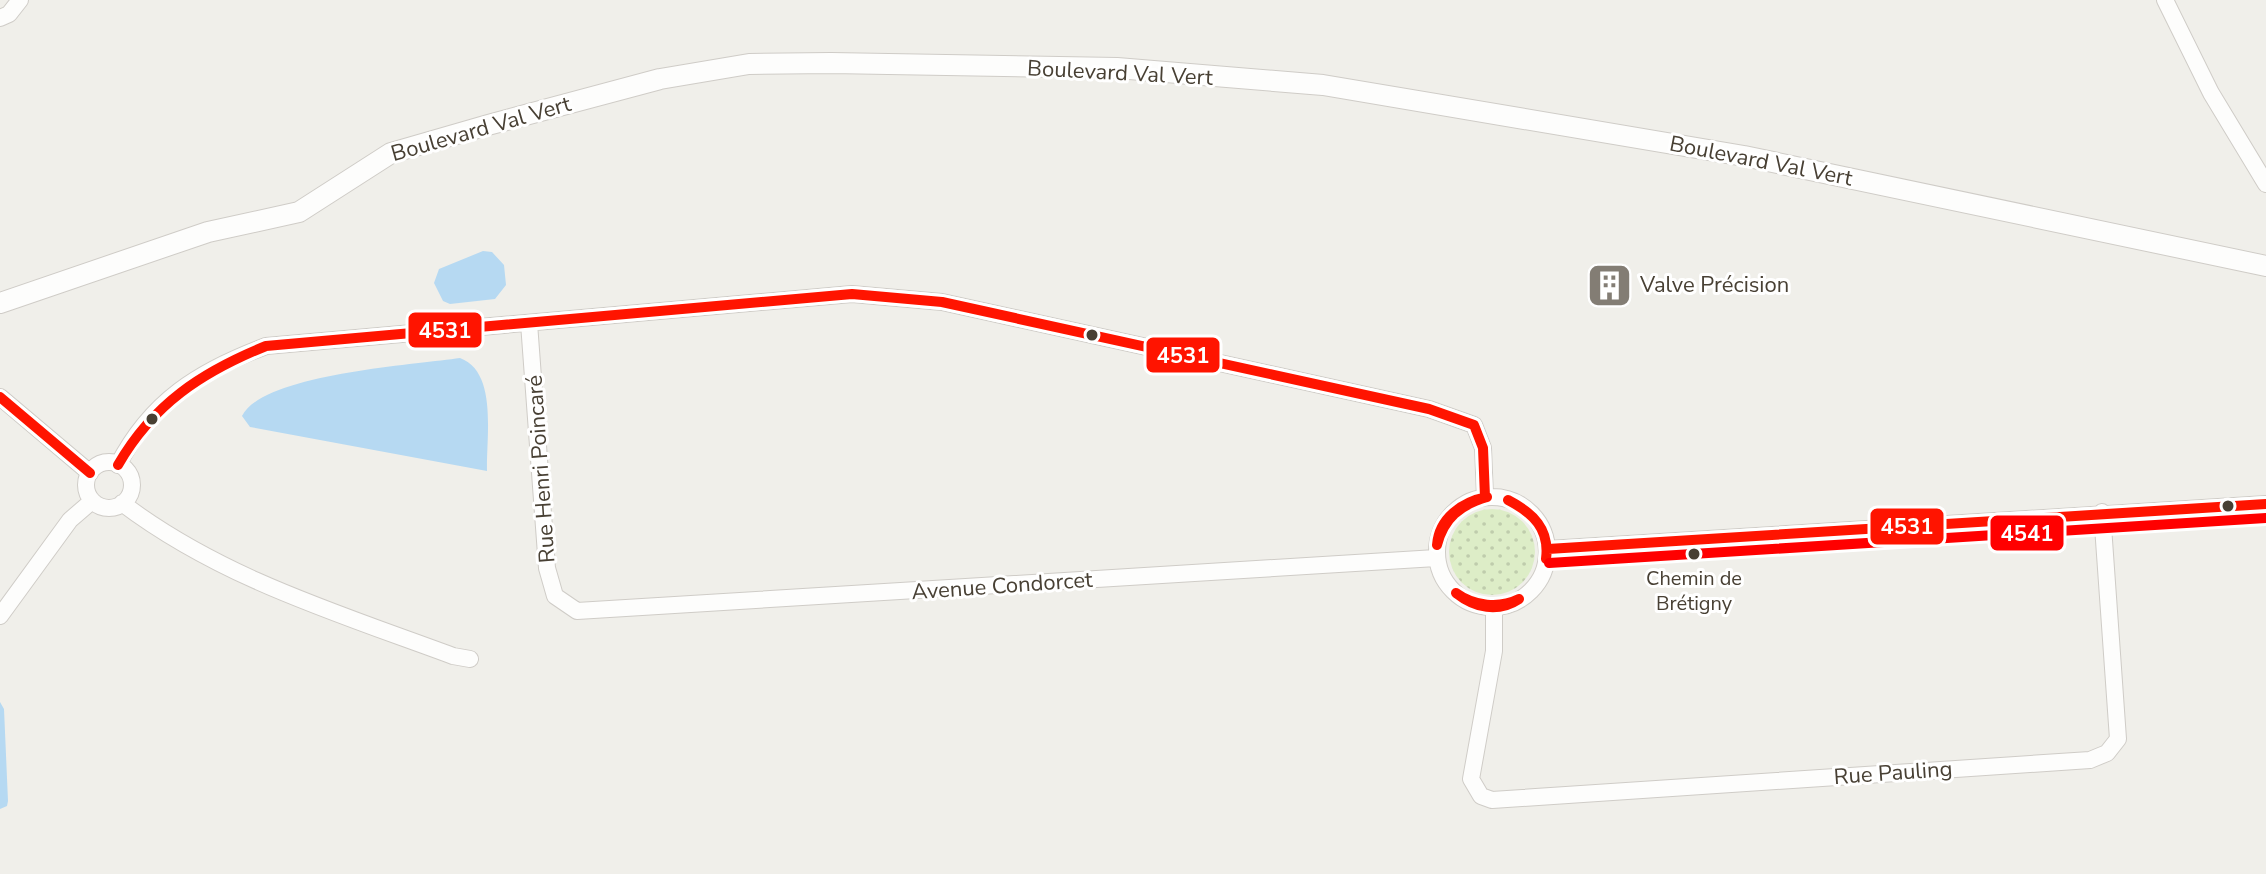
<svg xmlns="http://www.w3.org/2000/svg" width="2266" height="874" font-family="'Nunito Sans',sans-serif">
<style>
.grass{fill:url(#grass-dots)}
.water{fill:#b6d9f2}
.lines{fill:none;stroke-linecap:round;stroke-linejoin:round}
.minor-casing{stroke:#cfccc7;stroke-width:18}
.tertiary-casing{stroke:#cfccc7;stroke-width:22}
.minor{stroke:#fdfdfc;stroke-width:16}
.tertiary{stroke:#fdfdfc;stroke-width:20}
.bus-1-casing{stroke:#fff;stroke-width:16}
.bus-2-casing{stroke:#fff;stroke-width:16}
.bus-1{stroke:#ff1400;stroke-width:10}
.bus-2{stroke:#f00;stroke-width:10}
.bus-dot{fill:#484034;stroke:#fff;stroke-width:3}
.labels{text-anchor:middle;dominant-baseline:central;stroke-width:6;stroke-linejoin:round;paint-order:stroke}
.bus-label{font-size:20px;fill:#484034;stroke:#fff}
.street-label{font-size:22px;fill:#484034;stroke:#fff}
.poi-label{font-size:22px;fill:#484034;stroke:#fff;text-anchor:start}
.line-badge{stroke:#fff;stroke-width:3}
.badge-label{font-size:22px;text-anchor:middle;font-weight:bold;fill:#fff}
</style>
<defs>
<pattern id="grass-dots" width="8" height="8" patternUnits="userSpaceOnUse" patternTransform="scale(2)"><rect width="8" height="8" fill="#ddedc7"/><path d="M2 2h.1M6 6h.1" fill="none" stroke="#bfccac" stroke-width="1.8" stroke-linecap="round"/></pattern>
</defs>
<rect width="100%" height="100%" fill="#f0efea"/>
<!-- grass -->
<path class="grass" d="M1449 552a43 43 0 1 1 86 0a43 43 0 1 1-86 0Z"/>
<!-- water -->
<path class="water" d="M 483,251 L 492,252 L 504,265 L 506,285 L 495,299 L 450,304 L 443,301 L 434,283 L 439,269 Z
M 460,358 C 498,372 486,437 487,471 L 250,427 L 242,416 C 263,374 413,365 460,358 Z
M 0,702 L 4,709 L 8,801 L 7,806 L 0,809 Z"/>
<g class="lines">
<defs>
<path id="minor" d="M 2165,0 L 2211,93 L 2266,184
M 0,18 L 9,14 L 20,0
M 529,323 L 547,568 L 555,596 L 577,611 L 1436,558
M 0,397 L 90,473
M86 485a23 23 0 1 1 46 0a23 23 0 1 1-46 0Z
M 118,465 C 151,401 199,371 266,346 L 852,294 L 942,302 L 1429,409 L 1474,425 L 1483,448 L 1485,497
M1437 552a55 55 0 1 1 110 0a55 55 0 1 1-110 0Z
M 122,503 C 221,578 337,613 453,656 L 470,659
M 1548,549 L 2266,504
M 1494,607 L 1494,651 L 1471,779 L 1481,796 L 1492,800 L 2090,760 L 2107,753 L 2118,739 L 2102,512
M 0,616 L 70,520 L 92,501"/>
<path id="tertiary" d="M 0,303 L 208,232 L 299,212 L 391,153 L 488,125 L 660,79 L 749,64 L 831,63 L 1117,68 L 1323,85 L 1744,156 L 2266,266"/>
</defs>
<!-- minor casing -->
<use href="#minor" class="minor-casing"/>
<!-- tertiary casing -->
<use href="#tertiary" class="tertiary-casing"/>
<!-- minor -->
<use href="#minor" class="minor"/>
<!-- tertiary -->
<use href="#tertiary" class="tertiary"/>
<defs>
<path id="bus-1" d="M 0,397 L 90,473
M 118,465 C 153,404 202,372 266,346 L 852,294 L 942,302 L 1429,409 L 1474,425 L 1483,448 L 1485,497
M 1508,500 C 1533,513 1550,529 1546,559
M 1437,545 C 1439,518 1462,502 1487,497
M 1437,545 C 1444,518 1460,505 1487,497
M 1548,549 L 2266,504
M 1456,593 C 1474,606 1499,609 1519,599
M 1456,593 C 1475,608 1498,613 1519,599"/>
<path id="bus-2" d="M 1549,563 L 2266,518"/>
</defs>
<!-- bus-1 casing -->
<use href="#bus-1" class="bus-1-casing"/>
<!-- bus-2 casing -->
<use href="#bus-2" class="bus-2-casing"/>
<!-- bus-1 -->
<use href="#bus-1" class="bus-1"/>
<!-- bus-2 -->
<use href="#bus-2" class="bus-2"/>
</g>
<!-- icons -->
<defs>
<symbol id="building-square" viewBox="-11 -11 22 22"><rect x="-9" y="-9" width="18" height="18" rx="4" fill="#837d74" stroke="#fff"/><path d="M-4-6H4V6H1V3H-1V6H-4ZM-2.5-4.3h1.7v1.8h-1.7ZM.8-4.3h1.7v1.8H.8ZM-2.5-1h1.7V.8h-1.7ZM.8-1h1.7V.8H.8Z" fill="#fff"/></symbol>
</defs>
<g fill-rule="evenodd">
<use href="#building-square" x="1584" y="260" width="51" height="51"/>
</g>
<!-- markers -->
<g class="bus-dot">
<circle cx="1092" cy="335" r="7"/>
<circle cx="152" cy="419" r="7"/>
<circle cx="2228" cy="506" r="7"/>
<circle cx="1694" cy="554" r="7"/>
</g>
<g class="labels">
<!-- bus labels -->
<g class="bus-label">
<text x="1694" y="578">Chemin de<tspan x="1694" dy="25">Brétigny</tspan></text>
</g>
<!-- street labels -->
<g class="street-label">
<text transform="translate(1120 73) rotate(3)">Boulevard Val Vert</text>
<text transform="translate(481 129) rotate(-16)">Boulevard Val Vert</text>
<text transform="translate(1761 161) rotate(11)">Boulevard Val Vert</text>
<text transform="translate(541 469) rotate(-94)">Rue Henri Poincaré</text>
<text transform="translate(1002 586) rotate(-4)">Avenue Condorcet</text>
<text transform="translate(1893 773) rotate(-4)">Rue Pauling</text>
</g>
<!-- poi labels -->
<g class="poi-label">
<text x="1640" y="285">Valve Précision</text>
</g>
</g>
<g class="line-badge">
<rect x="407" y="311" width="76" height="38" rx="8" fill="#ff1400"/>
<rect x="1145" y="336" width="76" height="38" rx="8" fill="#ff1400"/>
<rect x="1869" y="507" width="76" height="39" rx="8" fill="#ff1400"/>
<rect x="1989" y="514" width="76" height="38" rx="8" fill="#f00"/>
</g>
<g class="badge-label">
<text x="445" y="338">4531</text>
<text x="1183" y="363">4531</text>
<text x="1907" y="534">4531</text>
<text x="2027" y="541">4541</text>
</g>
</svg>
